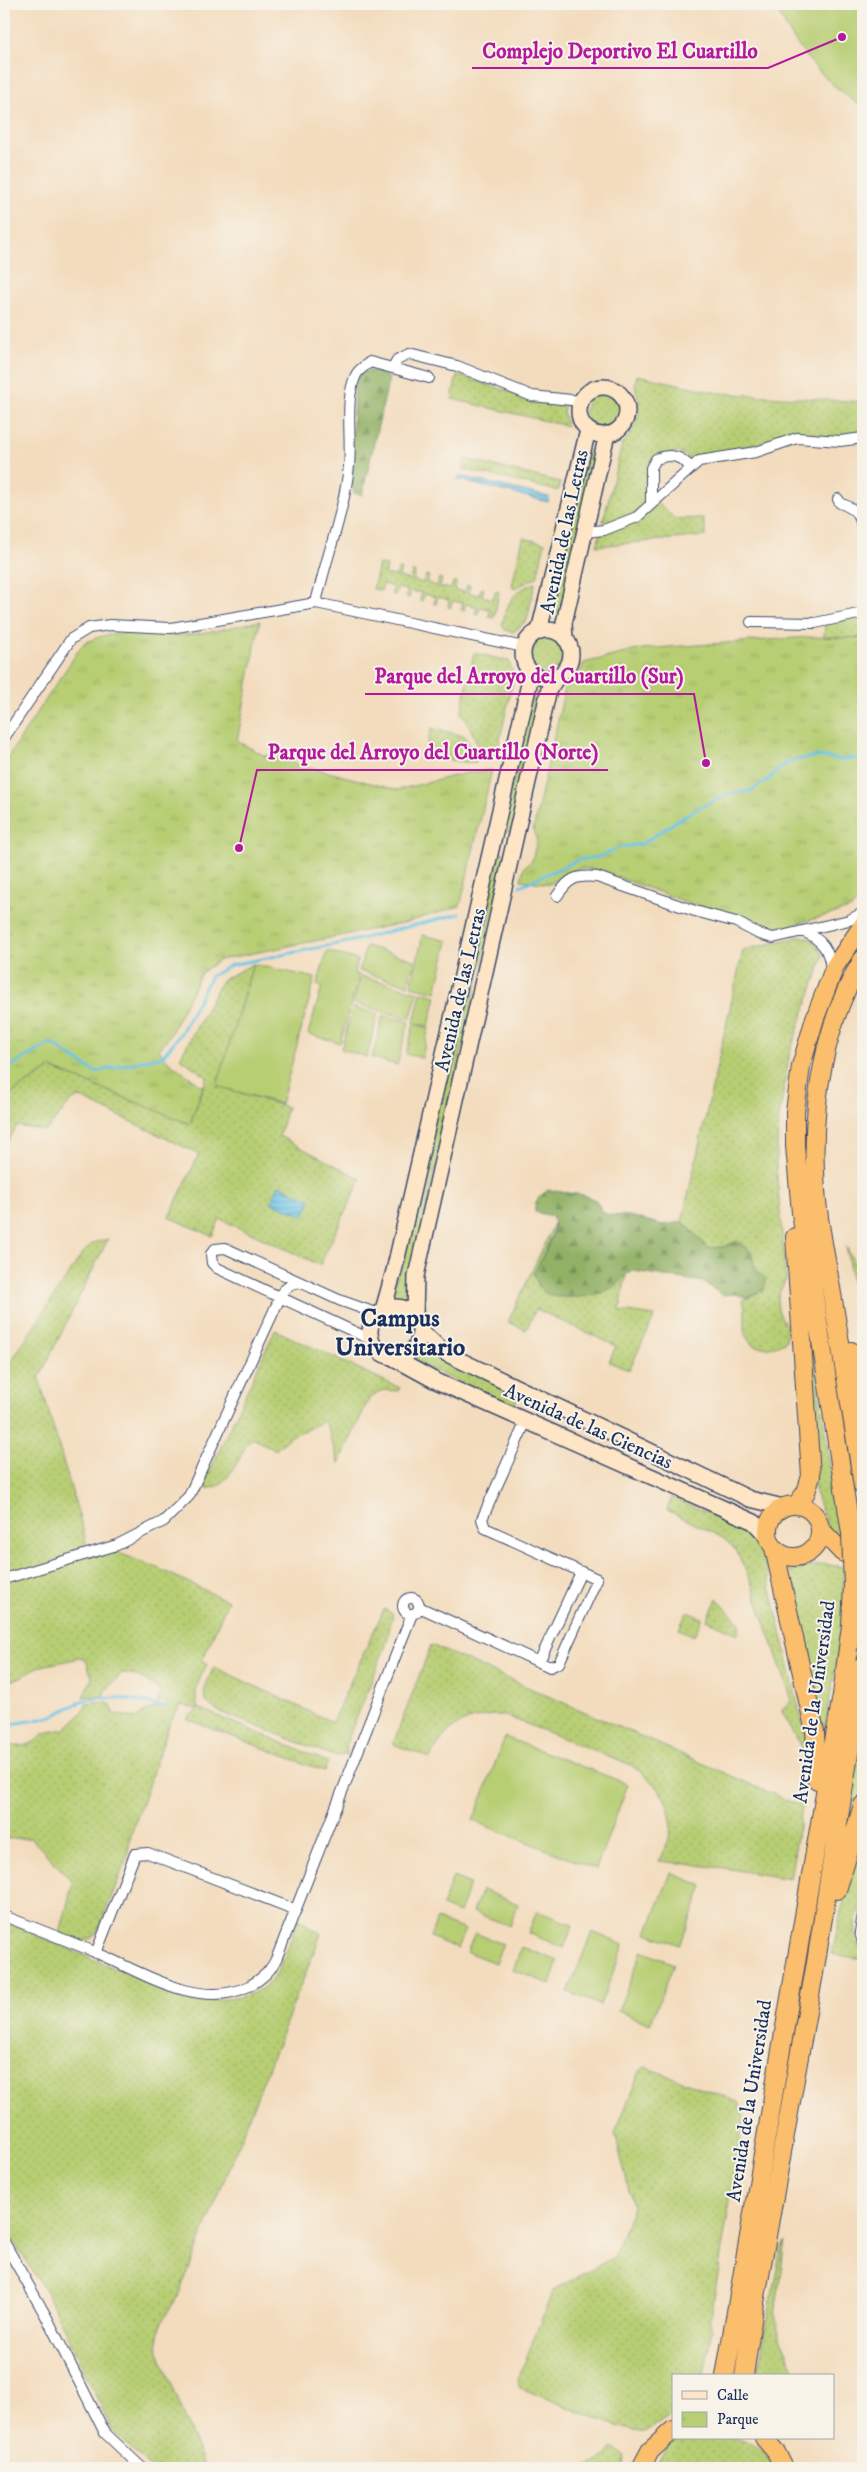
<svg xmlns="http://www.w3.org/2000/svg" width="867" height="2472" font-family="'IM FELL DW Pica',serif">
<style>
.grass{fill:url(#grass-dots);stroke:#697e68}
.forest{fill:url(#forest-firs);stroke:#567062}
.park{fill:url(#park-tufts);stroke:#697e68}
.pitch{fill:#b7ce73;stroke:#697e68}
.water{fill:url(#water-rules);stroke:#4279a2}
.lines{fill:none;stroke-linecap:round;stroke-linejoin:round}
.stream{stroke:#69c3e7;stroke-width:3}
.minor-casing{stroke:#3b496c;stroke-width:12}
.secondary-casing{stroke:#3b496c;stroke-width:18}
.trunk-casing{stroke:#3b496c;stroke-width:20}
.minor{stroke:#fff;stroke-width:10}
.secondary{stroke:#fde5c5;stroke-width:15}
.trunk{stroke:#fabe6d;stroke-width:18}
.trunk-bridge-casing{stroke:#3b496c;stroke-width:20;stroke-linecap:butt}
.trunk-bridge{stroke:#fabe6d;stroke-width:18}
.labels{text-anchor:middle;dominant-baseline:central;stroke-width:4;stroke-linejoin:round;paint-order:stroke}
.street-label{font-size:20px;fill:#1b2f5e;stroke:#f7f3e8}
.district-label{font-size:25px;font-weight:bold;fill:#1b2f5e;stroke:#f7f3e8}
.leader{fill:none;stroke:#b5179e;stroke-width:2}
.callout-dot{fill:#b5179e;stroke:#f7f3e8;stroke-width:2}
.callout-label{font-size:21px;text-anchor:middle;font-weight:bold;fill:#b5179e;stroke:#f7f3e8;stroke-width:4;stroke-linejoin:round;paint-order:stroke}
</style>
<defs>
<pattern id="grass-dots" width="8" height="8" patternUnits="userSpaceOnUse" patternTransform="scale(1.25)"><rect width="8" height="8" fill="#b7ce73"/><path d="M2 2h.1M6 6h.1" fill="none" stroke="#9db166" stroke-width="1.8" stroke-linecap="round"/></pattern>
<pattern id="forest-firs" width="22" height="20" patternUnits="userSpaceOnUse" patternTransform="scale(1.25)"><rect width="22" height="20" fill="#91b165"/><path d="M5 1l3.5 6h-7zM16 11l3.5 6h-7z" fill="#769056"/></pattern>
<pattern id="park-tufts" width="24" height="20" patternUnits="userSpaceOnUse" patternTransform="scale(1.25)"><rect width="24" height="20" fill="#b7ce73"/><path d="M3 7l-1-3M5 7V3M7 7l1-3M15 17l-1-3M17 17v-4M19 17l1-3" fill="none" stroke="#9db166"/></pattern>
<pattern id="water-rules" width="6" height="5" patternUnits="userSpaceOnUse" patternTransform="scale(1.25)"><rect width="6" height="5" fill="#69c3e7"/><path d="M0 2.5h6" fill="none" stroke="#569fbe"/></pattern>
</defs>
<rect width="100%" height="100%" fill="#f7f3e8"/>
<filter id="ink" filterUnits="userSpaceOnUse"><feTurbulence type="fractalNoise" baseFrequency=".02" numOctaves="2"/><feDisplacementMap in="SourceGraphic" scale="10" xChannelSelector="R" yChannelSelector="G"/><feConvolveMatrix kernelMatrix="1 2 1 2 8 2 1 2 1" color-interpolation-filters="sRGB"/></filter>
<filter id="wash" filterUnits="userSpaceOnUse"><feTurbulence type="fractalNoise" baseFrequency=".0096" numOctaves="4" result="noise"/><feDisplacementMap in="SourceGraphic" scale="20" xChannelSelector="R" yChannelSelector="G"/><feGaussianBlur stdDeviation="1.12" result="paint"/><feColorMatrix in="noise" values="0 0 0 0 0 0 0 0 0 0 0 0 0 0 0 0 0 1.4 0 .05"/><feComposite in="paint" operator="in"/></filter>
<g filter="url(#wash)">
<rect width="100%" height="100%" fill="#f3dcbd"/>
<!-- grass -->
<path class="grass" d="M 457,375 L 545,403 L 566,403 L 563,411 L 567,426 L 452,399 Z
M 637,375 L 719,393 L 863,402 L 863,438 L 799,437 L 692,459 L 678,452 L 657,455 L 645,503 L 634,515 L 608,524 L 603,522 L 622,444 C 632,436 641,415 639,402 C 637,387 633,393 637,375 Z
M585 411a18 18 0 1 1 36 0a18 18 0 1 1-36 0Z
M 592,450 L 596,451 L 562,612 L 554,613 L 551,610 L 587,453 Z
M 465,459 L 560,482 L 558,491 L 463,469 Z
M 658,503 L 675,519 L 703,518 L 706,536 L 597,546 L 600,534 Z
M 523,538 L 545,543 L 537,577 L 514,589 L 512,585 Z
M 379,564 L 387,566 L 385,574 L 396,576 L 398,569 L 401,569 L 399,577 L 410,580 L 412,572 L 415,572 L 413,580 L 423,583 L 426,575 L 429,576 L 427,583 L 437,586 L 439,578 L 442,579 L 440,587 L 451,589 L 453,582 L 456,582 L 455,590 L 465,592 L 467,585 L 470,585 L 469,593 L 479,595 L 481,588 L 484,589 L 482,596 L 493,599 L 495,591 L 499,592 L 494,618 L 489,617 L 490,609 L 480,607 L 478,614 L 475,614 L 477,607 L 466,604 L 464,611 L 461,610 L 463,603 L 453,601 L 450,608 L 448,607 L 449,600 L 438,597 L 436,604 L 434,604 L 435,597 L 425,594 L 422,601 L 420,601 L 421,593 L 411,591 L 409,598 L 406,597 L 407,590 L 397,588 L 395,595 L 392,594 L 393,587 L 383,584 L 381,591 L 373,589 Z
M 535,583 L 527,620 L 514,632 L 505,630 L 502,625 C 508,603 511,592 535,583 Z
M 863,616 L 863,638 L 824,637 L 825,623 Z
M528 654a18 18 0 1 1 36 0a18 18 0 1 1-36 0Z
M 474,653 L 509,661 L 514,676 L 496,757 L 487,759 C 475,745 473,727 461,713 Z
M 537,693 L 541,693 L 512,831 L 503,832 L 501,828 L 532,695 Z
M 431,728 L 465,736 L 476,762 L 464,762 L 425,756 Z
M 499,852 L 504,853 L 506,856 L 405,1302 L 391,1300 L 495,855 Z
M 802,936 C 813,939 820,945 823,957 L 790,1052 L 778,1124 L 776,1165 L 786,1280 C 764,1316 791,1313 786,1341 C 778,1346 770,1348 760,1347 C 737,1343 749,1317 743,1300 L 756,1294 L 756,1271 L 751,1252 L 737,1242 L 724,1247 L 708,1249 C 699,1239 693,1229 682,1222 L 743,950 Z
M 253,964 L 217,1086 L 287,1107 L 279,1136 L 361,1179 L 320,1265 L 220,1219 L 212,1236 L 169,1217 L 199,1154 L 79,1097 L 71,1101 L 46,1131 L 17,1126 L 4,1147 L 4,1098 L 51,1068 L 190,1124 L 207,1077 L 180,1058 L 222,980 Z
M 554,1224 L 554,1231 L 534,1274 C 537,1281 539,1289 546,1293 C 565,1303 612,1289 626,1274 L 620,1311 L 655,1316 L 629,1370 L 609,1362 L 616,1346 L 536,1309 L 526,1330 L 508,1322 Z
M 108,1239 L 39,1378 L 84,1533 L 89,1556 L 115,1548 L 121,1554 L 151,1565 L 228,1601 L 202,1661 L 207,1664 C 200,1678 192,1692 198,1708 L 328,1762 L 324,1771 L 186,1719 L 198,1709 L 181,1705 L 170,1722 L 131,1835 L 127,1858 L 97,1933 C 85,1947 74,1939 60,1933 L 73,1882 L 31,1838 L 4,1839 L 4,1740 C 16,1752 35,1745 44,1733 L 65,1729 L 80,1715 L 87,1704 L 104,1702 L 110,1704 L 115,1714 L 136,1718 C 146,1709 152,1707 166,1707 L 166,1701 L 157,1702 L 161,1694 C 155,1684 133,1672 122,1673 L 104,1692 L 104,1696 L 83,1697 L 92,1678 L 86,1660 L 80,1658 L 37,1667 L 21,1677 L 4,1683 L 4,1372 L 82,1254 L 93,1243 Z
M 846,1246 C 857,1268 867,1294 860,1318 L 854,1296 Z
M 805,1298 L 842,1545 L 829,1531 L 815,1492 Z
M 275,1330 L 400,1388 L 398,1391 L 383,1390 L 369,1399 L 339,1463 L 325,1421 L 289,1437 L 276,1450 L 254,1439 L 249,1440 C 239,1457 227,1493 202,1488 Z
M 425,1343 L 519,1394 L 513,1408 L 409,1359 L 421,1350 Z
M 672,1497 C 698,1510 749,1525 762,1551 L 808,1747 L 808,1772 L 790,1879 L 724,1868 L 659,1861 C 684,1820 667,1788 629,1764 L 503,1715 C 467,1715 447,1725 430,1758 L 393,1744 L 431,1645 L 798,1805 L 804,1769 L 802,1747 L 781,1710 L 792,1700 L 751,1582 L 736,1550 L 723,1538 L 667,1510 Z
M 822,1564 L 844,1567 L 843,1623 L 822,1743 L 783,1573 Z
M 717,1599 L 740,1624 L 738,1634 L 707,1620 Z
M 384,1609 L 393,1614 L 386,1645 L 346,1744 L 347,1755 L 334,1756 L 220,1712 C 195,1699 205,1688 214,1667 L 332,1722 Z
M 687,1612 L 702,1618 L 694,1636 L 679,1629 Z
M 863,1716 L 863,1788 L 843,1853 L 840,1856 Z
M 863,1838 L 863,1896 L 855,1925 L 858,1944 L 863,1951 L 863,1959 L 832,1954 L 841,1911 Z
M 298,1919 L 321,1934 L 194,2257 L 178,2296 L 162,2321 L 157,2347 L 205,2468 L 151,2468 L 112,2430 L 48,2295 L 4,2227 L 4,1922 L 184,1997 C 213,2001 255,2003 274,1977 C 283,1965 292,1934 298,1919 Z
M 645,2067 L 738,2102 L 744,2116 L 710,2322 L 712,2329 L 704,2376 L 673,2376 L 673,2414 C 665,2418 650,2431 644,2432 C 628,2434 544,2397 523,2389 L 519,2387 L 518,2379 L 553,2290 L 614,2257 L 633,2207 L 615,2133 L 640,2071 Z
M 785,2241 L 775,2315 L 780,2338 L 797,2376 L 757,2376 L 780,2253 Z
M 682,2438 C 717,2438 757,2429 773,2468 L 652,2468 L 669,2446 Z
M 614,2447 L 624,2455 L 623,2468 L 585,2468 L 604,2458 Z"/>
<!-- forest -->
<path class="forest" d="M 376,371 L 389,378 L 362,495 L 354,493 L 352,487 C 354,467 350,389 358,377 C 361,371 370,371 376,371 Z
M 548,1190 L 583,1195 L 596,1200 L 602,1211 L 608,1215 L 629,1216 L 663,1225 L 682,1222 C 693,1229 698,1239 708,1248 L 724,1247 L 737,1241 L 751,1252 L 756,1271 L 766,1279 L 764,1290 L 747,1298 L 736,1294 L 723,1295 L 703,1282 L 633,1271 C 623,1275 618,1285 608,1290 C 595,1297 560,1301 546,1293 C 539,1290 537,1281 534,1274 C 541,1257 560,1233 552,1216 L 535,1212 C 534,1200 539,1197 548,1190 Z"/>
<!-- park -->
<path class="park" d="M 260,621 L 237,741 L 263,755 L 397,790 L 466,773 L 492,770 L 460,906 L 404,923 L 219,960 L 201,973 L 169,1037 L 158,1049 L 169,1062 L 203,1087 L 190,1124 L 51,1068 L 4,1098 L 4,763 L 82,645 C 115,624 147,638 184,635 C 209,633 235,626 260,621 Z
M 809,637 L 863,638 L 863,897 L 850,909 L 771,931 L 763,930 L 743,918 L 692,904 L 600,871 L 581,868 L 563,875 L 550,884 L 521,880 L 524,867 L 532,861 L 537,840 L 533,831 L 565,688 L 579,675 L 584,663 L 642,649 Z"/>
<!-- pitch -->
<path class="pitch" d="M 774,4 L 863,4 L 863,107 C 821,80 796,49 774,4 Z
M 423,935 L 448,941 L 436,992 L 411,986 Z
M 366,946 L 415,960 L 408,985 L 359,971 Z
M 327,951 L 358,960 L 354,974 L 359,975 L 340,1043 L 308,1034 L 322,987 L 317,985 Z
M 253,964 L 315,978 L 281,1104 L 217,1086 Z
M 361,976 L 418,992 L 410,1019 L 353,1003 Z
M 421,992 L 436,996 L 429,1026 L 414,1023 Z
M 353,1007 L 378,1014 L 367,1057 L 341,1049 Z
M 383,1015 L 409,1022 L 397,1065 L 372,1058 Z
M 414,1024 L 429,1028 L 422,1058 L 406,1054 Z
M 505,1737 L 628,1784 L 596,1869 L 473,1821 Z
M 671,1873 L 703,1886 L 680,1945 L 647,1933 Z
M 453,1877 L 470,1884 L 459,1913 L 442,1906 Z
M 482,1890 L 518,1904 L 510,1926 L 473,1912 Z
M 537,1911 L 573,1925 L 564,1948 L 528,1933 Z
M 437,1919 L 465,1930 L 458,1949 L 430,1937 Z
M 592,1932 L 624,1945 L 600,2005 L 568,1992 Z
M 475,1933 L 503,1944 L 495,1963 L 467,1952 Z
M 522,1947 L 558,1961 L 550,1984 L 513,1970 Z
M 642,1951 L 674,1964 L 650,2024 L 618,2011 Z"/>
<!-- water -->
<path class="water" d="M 459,476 L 549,497 L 548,502 L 458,480 Z
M 279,1185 L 311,1200 L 304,1216 L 271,1202 Z"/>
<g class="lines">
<!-- stream -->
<path class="stream" d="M 520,886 L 578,860 L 599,857 L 620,847 L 642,844 L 687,814 L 728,794 L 750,791 L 766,781 L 789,761 L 819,756 L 841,760 L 863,757
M 4,1070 L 51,1043 L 95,1072 L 163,1056 L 181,1033 L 211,976 L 231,965 L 352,941 L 459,914
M 4,1727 C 17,1721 32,1722 46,1718 C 58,1715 63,1710 74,1705 C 100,1691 139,1701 166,1707"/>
</g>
</g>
<g filter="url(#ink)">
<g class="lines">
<defs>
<path id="minor" d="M 393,367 L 397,360 L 409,354 L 457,366 L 532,396 L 581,401
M 838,499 L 840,503 C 856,509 861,515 863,532
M 651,504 L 651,468 L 656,459 C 671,453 681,456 691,468
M 585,532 L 604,530 L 637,517 L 699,461 L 756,452 L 797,438 L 840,441 L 863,438
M 316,603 C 326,557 344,513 349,466 C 352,439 344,399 356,375 C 358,370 365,366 370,362 L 429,378
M 751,622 L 815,623 L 863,613
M 4,738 L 71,639 L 89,628 L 110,625 L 171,628 L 316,603 L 524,647
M 557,896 C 569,878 576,875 597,877 L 695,911 L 736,922 L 759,934 L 773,938 L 849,920 L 863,913
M 802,931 C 822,939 830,950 831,971
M 372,1340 L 217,1268 L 212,1263 L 211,1254 L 215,1249 L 225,1248 L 339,1300 L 378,1314
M 4,1579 L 117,1545 L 164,1521 L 189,1496 L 283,1291 L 292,1284 L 301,1283
M403 1606a8 8 0 1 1 16 0a8 8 0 1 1-16 0Z
M 419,1607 L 550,1667 L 559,1663 L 597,1579 L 485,1528 L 482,1519 L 526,1421
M 539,1662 L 581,1572
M 863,1915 L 860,1932 L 863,1943
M 4,1916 C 35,1928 66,1940 97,1953 C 141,1972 200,2011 249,1986 C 263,1978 271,1971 277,1957 L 412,1614
M 96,1953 L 135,1854 L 148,1853 L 296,1910
M 4,2242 L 47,2318 L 105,2433 L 142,2468"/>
<path id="secondary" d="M579 411a24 24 0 1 1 48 0a24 24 0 1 1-48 0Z
M523 654a24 24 0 1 1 48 0a24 24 0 1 1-48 0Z
M 539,631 L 588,430
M 565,639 L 564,623 L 607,434
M370 1332a25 25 0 1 1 50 0a25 25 0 1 1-50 0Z
M 383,1310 L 394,1271 L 529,684 L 529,671
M 415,1316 L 416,1276 L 549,689 L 558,676
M 420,1330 L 445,1353 L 750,1499 L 783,1507
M 388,1355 L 434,1380 L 754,1522 L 769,1538"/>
<path id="trunk" d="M 863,959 C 825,1021 812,1099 815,1171 C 816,1216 827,1261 834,1306 C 844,1366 854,1426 863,1486
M 795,1237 L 811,1476 L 806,1492 L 797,1504
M 851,1351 L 863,1388
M768 1531a26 26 0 1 1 52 0a26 26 0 1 1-52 0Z
M 821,1530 L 842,1552 L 863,1562
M 851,1533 L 801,1213 L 795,1146 L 795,1112 L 801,1066 L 815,1018 L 835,966 L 863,925
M 774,1548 L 815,1732 L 817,1781
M 837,1890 L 863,1805
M 725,2376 L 842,1695 L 851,1625 L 853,1585
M 744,2376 L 753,2314 L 816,1962 L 863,1666
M 764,2438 L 776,2452 L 784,2468
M 641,2468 L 650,2451 L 673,2430"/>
</defs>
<!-- minor casing -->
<use href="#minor" class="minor-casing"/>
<!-- secondary casing -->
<use href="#secondary" class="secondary-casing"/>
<!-- trunk casing -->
<use href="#trunk" class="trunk-casing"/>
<!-- minor -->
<use href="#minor" class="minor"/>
<!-- secondary -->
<use href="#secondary" class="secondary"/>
<!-- trunk -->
<use href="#trunk" class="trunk"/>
<defs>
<path id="trunk-bridge" d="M 851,1533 L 853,1585"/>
</defs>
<!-- trunk-bridge casing -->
<use href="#trunk-bridge" class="trunk-bridge-casing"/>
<!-- trunk-bridge -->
<use href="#trunk-bridge" class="trunk-bridge"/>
</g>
</g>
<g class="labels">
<!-- street labels -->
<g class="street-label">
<text transform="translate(565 532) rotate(-78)">Avenida de las Letras</text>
<text transform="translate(461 990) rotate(-77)">Avenida de las Letras</text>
<text transform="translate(588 1427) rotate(24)">Avenida de las Ciencias</text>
<text transform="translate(815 1702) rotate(-82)">Avenida de la Universidad</text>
<text transform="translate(750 2101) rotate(-81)">Avenida de la Universidad</text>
</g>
<!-- district labels -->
<g class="district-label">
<text x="400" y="1318">Campus<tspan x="400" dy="29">Universitario</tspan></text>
</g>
</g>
<!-- callouts -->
<path class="leader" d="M842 37L768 68H472M706 763L694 694H365M239 848L257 770H608"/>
<g class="callout-dot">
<circle cx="842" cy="37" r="5"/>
<circle cx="706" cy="763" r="5"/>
<circle cx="239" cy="848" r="5"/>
</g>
<g class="callout-label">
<text x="620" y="58">Complejo Deportivo El Cuartillo</text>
<text x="529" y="683">Parque del Arroyo del Cuartillo (Sur)</text>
<text x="433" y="759">Parque del Arroyo del Cuartillo (Norte)</text>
</g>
<!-- margin -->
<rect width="867" height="2472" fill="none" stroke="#f7f3e8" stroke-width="20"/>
<!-- legend -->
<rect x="672" y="2374" width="162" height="65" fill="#f7f3e8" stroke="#9fa5b1"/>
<rect x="682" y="2391" width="25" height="8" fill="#fde5c5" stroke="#9fa5b1"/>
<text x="717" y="2400" font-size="15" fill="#1b2f5e">Calle</text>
<rect x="682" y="2412" width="25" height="15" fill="url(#park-tufts)" stroke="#9fa5b1"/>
<text x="717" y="2424" font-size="15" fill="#1b2f5e">Parque</text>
</svg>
